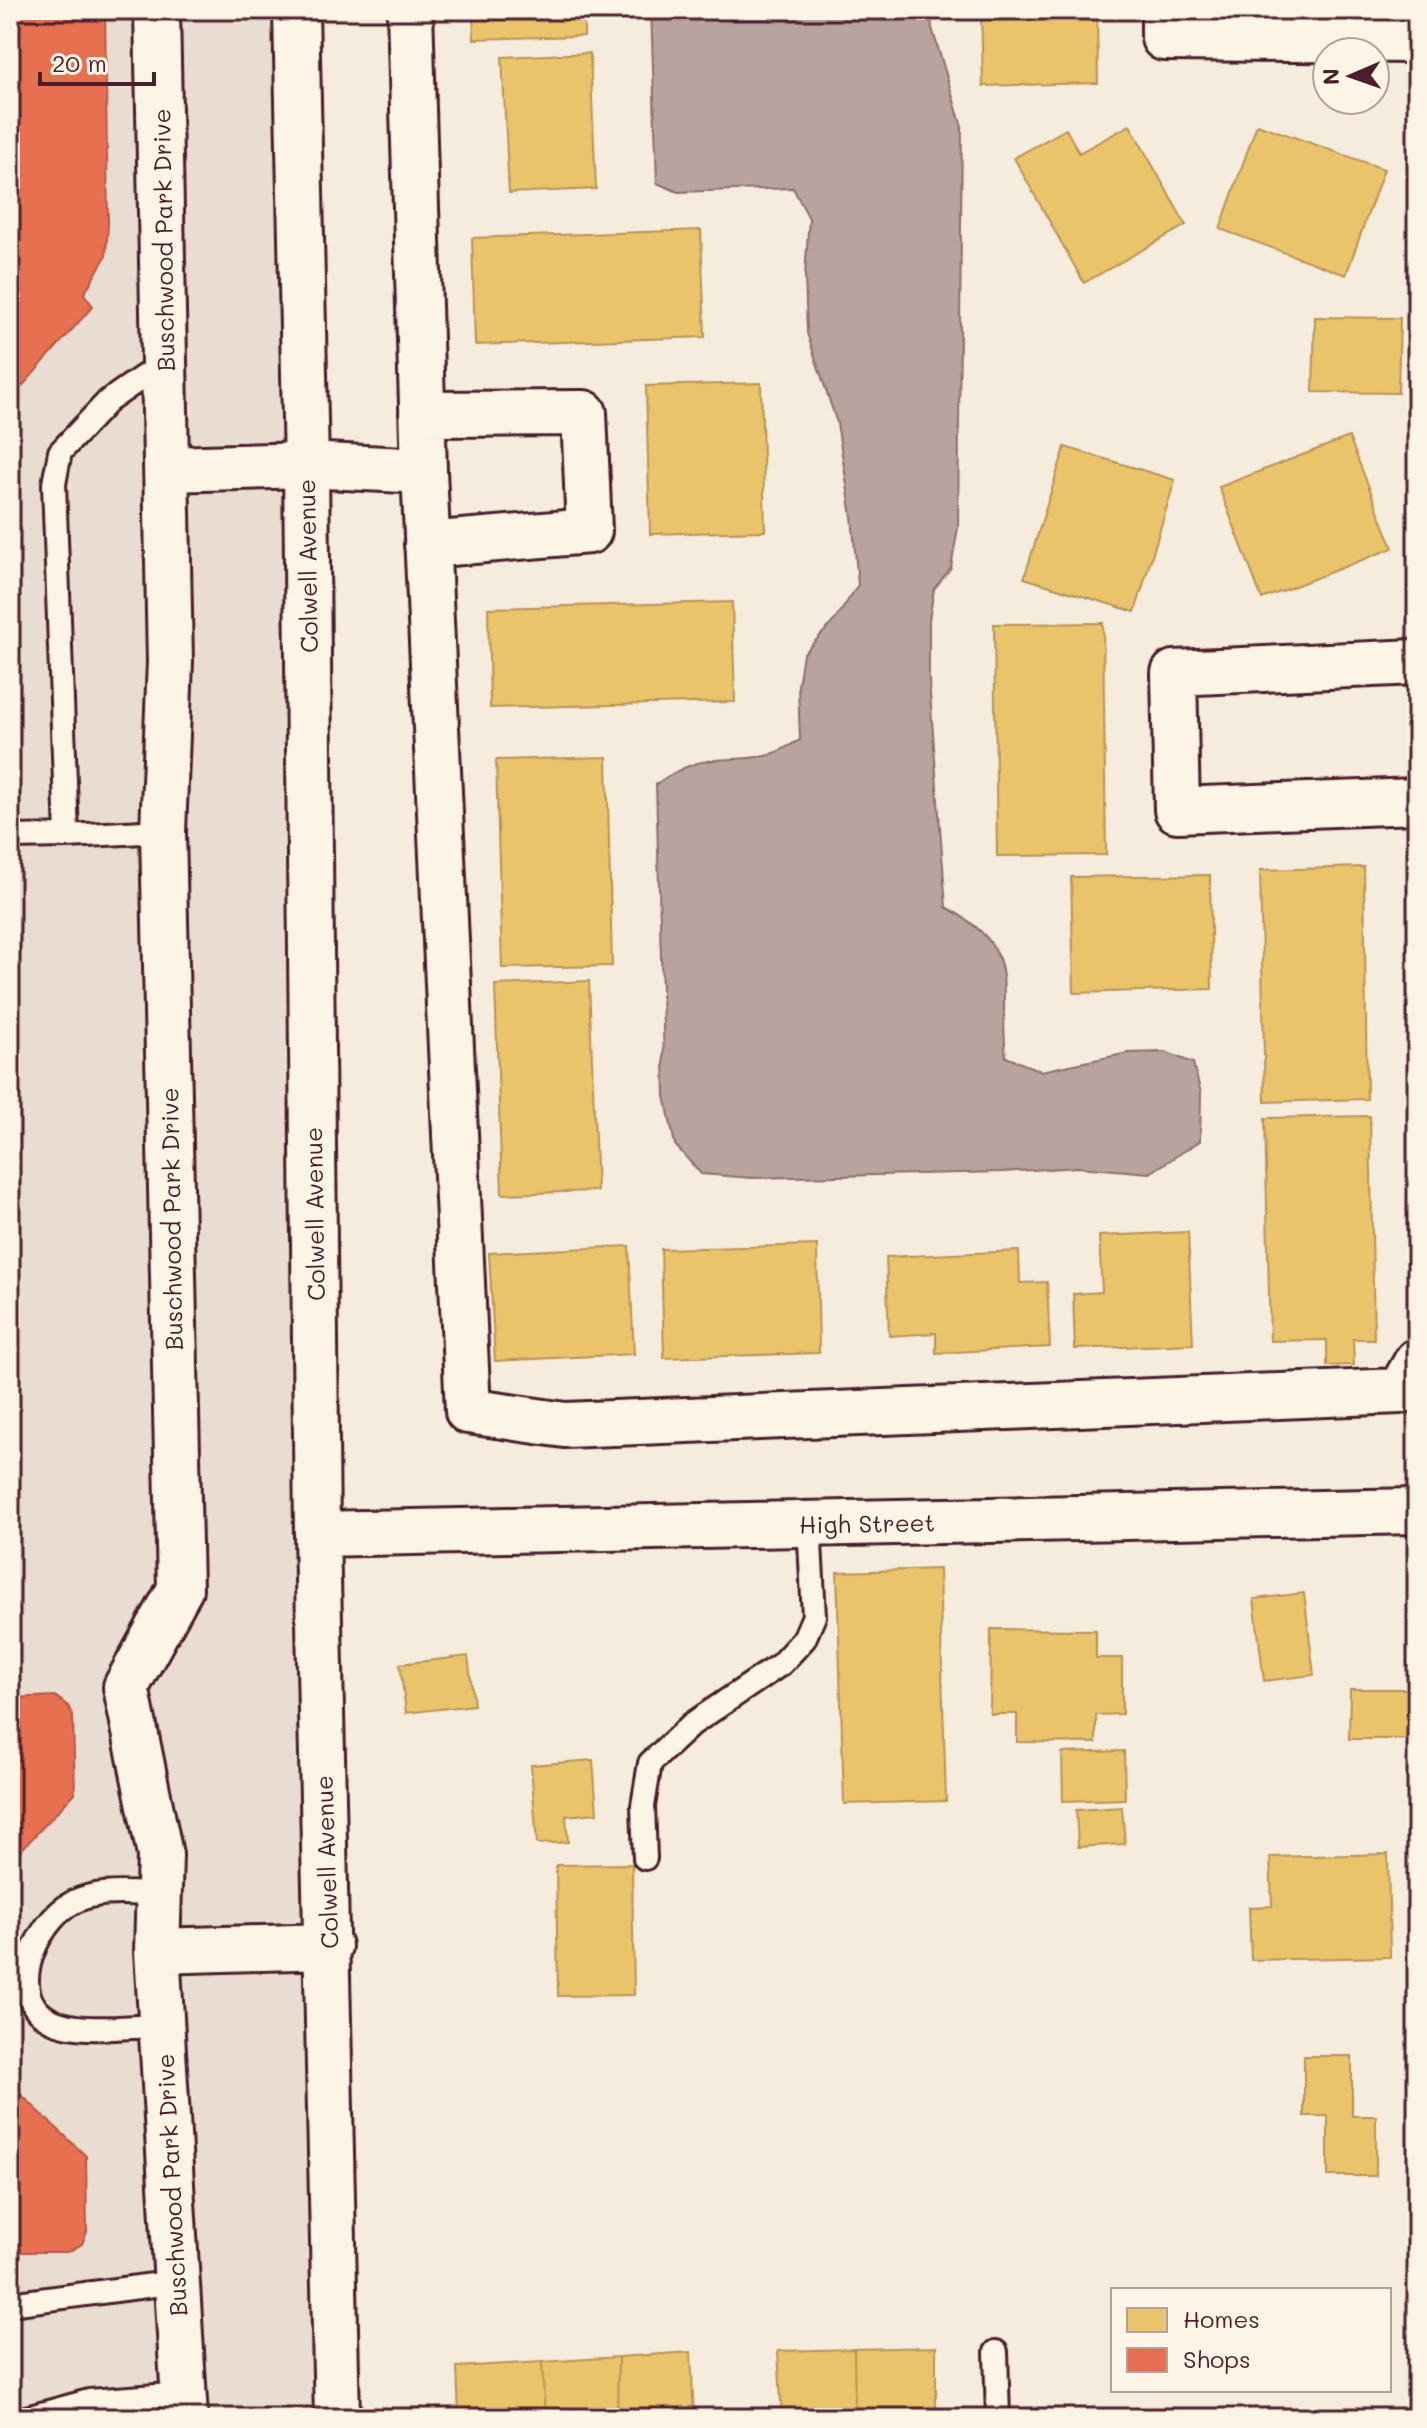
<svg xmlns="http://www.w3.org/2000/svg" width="1427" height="2428" font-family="Mali,sans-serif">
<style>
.built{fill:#e8ddd0}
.water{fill:#b8a39e;stroke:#8c6e70;stroke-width:2}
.homes{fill:#e9c46a;stroke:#b99257;stroke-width:2}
.shops{fill:#e76f51;stroke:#b85746;stroke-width:2}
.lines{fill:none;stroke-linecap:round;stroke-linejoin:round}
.service-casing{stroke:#4a1f2b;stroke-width:28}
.minor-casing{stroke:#4a1f2b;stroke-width:50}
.service{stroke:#fcf5e5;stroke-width:22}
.minor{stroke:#fcf5e5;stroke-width:44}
.labels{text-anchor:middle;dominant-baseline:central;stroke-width:8;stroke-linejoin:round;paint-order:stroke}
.street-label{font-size:24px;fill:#4a1f2b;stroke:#fcf5e5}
</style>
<rect width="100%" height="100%" fill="#f5ecde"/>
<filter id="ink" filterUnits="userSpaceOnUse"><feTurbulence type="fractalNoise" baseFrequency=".0125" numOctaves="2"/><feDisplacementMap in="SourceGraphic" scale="16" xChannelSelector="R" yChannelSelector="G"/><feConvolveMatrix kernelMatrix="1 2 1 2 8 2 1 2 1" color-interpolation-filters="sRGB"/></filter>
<g filter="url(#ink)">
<!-- built -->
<path class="built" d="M 10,10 L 135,10 L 147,661 L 141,831 L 158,1584 L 105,1691 L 137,1857 L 136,1972 L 161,2418 L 10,2418 Z
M 180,10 L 273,10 L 283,446 L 190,449 Z
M 284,485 L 294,1515 L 306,1927 L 180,1931 L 181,1852 L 150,1690 L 203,1589 L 185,831 L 192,661 L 190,489 Z
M 306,1966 L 315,2418 L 206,2418 L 181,1970 Z"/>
<!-- water -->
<path class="water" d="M 651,10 L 931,10 L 932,28 L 962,127 L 958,528 L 951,568 L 934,589 L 929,620 L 929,680 L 946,907 C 1023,949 998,981 1006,1057 L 1041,1071 L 1128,1053 L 1165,1052 L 1193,1063 L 1201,1093 L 1200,1141 L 1150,1173 L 1078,1167 L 1002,1172 L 752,1178 L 701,1174 L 675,1145 L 665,1096 L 656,784 C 704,751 715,764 765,756 C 777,754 789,745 800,740 L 798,685 L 803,654 L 835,620 L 858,585 L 852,516 L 837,423 L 807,333 L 805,275 L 809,218 L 793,188 L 678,192 L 657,183 Z"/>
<!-- homes -->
<path class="homes" d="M 473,10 L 584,10 L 584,36 L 474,39 Z
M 981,10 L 1097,10 L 1098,83 L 983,86 Z
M 590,53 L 596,189 L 509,193 L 502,57 Z
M 1257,124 L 1384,169 L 1346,275 L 1220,229 Z
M 1130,125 L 1186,225 L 1084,283 L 1014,158 L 1066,129 L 1079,153 Z
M 701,230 L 705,337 L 475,345 L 472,238 Z
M 1315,317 L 1400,318 L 1398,393 L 1313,392 Z
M 761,383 L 765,531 L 650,534 L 646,386 Z
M 1349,437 L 1393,548 L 1262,599 L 1219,487 Z
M 1065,447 L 1175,480 L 1135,612 L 1024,578 Z
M 732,602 L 735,702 L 490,708 L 488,608 Z
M 1103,623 L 1106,855 L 997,856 L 994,624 Z
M 607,757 L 612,966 L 502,968 L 496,760 Z
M 1364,867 L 1367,1099 L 1265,1102 L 1260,870 Z
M 1210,875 L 1212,989 L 1074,993 L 1071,877 Z
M 589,981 L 597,1191 L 502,1194 L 495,985 Z
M 1370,1116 L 1374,1339 L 1353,1339 L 1354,1365 L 1327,1366 L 1327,1340 L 1270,1341 L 1265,1118 Z
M 1188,1232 L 1193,1344 L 1075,1349 L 1073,1294 L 1102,1292 L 1099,1236 Z
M 817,1245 L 819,1353 L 664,1358 L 661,1249 Z
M 629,1246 L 634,1354 L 495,1361 L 489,1253 Z
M 1019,1251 L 1020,1283 L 1047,1282 L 1050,1347 L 936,1353 L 936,1333 L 889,1336 L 886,1257 Z
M 939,1569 L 946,1801 L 844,1804 L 837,1572 Z
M 1304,1593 L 1314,1675 L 1264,1681 L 1254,1599 Z
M 991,1629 L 1096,1630 L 1096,1658 L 1122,1658 L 1122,1714 L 1096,1715 L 1096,1743 L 1017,1742 L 1017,1714 L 990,1714 Z
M 468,1656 L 474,1705 L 406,1713 L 400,1664 Z
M 1350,1689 L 1417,1689 L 1417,1739 L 1349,1739 Z
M 1124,1751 L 1125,1799 L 1063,1801 L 1062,1753 Z
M 593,1760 L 597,1813 L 566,1816 L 568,1842 L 537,1844 L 531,1765 Z
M 1122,1807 L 1125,1844 L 1078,1847 L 1076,1810 Z
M 1388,1854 L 1390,1957 L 1251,1960 L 1249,1907 L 1272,1906 L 1270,1857 Z
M 632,1864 L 634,1995 L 558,1996 L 556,1865 Z
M 1304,2056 L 1352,2056 L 1352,2116 L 1376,2116 L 1376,2176 L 1328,2176 L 1328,2116 L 1304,2116 Z
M 936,2347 L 936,2418 L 855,2418 L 854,2349 Z
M 854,2349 L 855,2418 L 782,2418 L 778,2351 Z
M 691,2352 L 694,2418 L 617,2418 L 618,2357 Z
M 618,2357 L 617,2418 L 545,2418 L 542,2362 Z
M 542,2362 L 545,2418 L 459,2418 L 457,2367 Z"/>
<!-- shops -->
<path class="shops" d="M 10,10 L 105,10 L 108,224 L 106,256 L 84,294 L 93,306 L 10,400 Z
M 55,1696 L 68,1706 L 73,1716 L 75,1793 L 10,1862 L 10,1698 Z
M 10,2084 L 86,2156 L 87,2232 L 82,2244 L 68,2252 L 10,2252 Z"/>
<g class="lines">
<defs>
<path id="service" d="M 67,836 L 163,831
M 10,837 L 67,836 L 54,484 L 60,452 L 108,401 L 166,361
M 645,1858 L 643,1806 L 650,1763 L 692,1724 L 781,1664 L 804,1639 L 814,1616 L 809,1524
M 159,1894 C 132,1894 98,1889 74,1902 C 34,1922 0,2004 58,2023 C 88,2033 130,2026 162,2026
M 10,2304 L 176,2282
M 996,2352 L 998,2418
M 26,2418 L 89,2401 L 184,2394"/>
<path id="minor" d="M 157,10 L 170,662 L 163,831 L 180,1589 L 126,1687 L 160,1855 L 157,1951 L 185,2418
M 296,10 L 306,465 L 317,1534 L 337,2418
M 410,10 L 424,471 L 468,1411 L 565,1425 L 1400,1391 L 1417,1361
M 1164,10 L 1164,38 L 1417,40
M 422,414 L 584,413 L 589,531 L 427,545
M 168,469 L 306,465 L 424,471
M 1417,662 L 1174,673 L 1177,810 L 1417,801
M 317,1534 L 1417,1511
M 157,1951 L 329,1946"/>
</defs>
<!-- service casing -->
<use href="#service" class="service-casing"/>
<!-- minor casing -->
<use href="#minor" class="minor-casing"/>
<!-- service -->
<use href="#service" class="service"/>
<!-- minor -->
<use href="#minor" class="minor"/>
</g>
</g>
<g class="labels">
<!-- street labels -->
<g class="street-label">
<text transform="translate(163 240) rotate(-91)">Buschwood Park Drive</text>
<text transform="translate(307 566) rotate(-91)">Colwell Avenue</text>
<text transform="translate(314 1214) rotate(-91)">Colwell Avenue</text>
<text transform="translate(171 1219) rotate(-91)">Buschwood Park Drive</text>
<text transform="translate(867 1523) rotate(-1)">High Street</text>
<text transform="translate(326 1862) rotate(-92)">Colwell Avenue</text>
<text transform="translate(171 2185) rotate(-93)">Buschwood Park Drive</text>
</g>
</g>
<!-- margin -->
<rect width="1427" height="2428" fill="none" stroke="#fcf5e5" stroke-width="40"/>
<rect x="20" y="20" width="1387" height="2388" fill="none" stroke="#4a1f2b" stroke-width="3" filter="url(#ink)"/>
<!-- legend -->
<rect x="1111" y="2288" width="280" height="104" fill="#fcf5e5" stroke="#b59f9b" stroke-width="2"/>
<rect x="1127" y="2308" width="40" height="24" fill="#e9c46a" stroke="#b59f9b" stroke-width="2"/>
<text x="1183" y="2328" font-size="24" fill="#4a1f2b">Homes</text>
<rect x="1127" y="2348" width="40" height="24" fill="#e76f51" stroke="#b59f9b" stroke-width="2"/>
<text x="1183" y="2368" font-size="24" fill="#4a1f2b">Shops</text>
<!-- north arrow -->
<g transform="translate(1351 76) rotate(268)"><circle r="38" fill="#fcf5e5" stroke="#b59f9b" stroke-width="2"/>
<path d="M0-6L14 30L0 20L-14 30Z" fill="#4a1f2b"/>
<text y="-12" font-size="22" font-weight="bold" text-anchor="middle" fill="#4a1f2b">N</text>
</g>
<!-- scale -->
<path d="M40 72v12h114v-12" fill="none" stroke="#4a1f2b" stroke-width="4"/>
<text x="52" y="72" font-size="24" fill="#4a1f2b" stroke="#fcf5e5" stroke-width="6" paint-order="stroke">20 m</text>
</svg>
